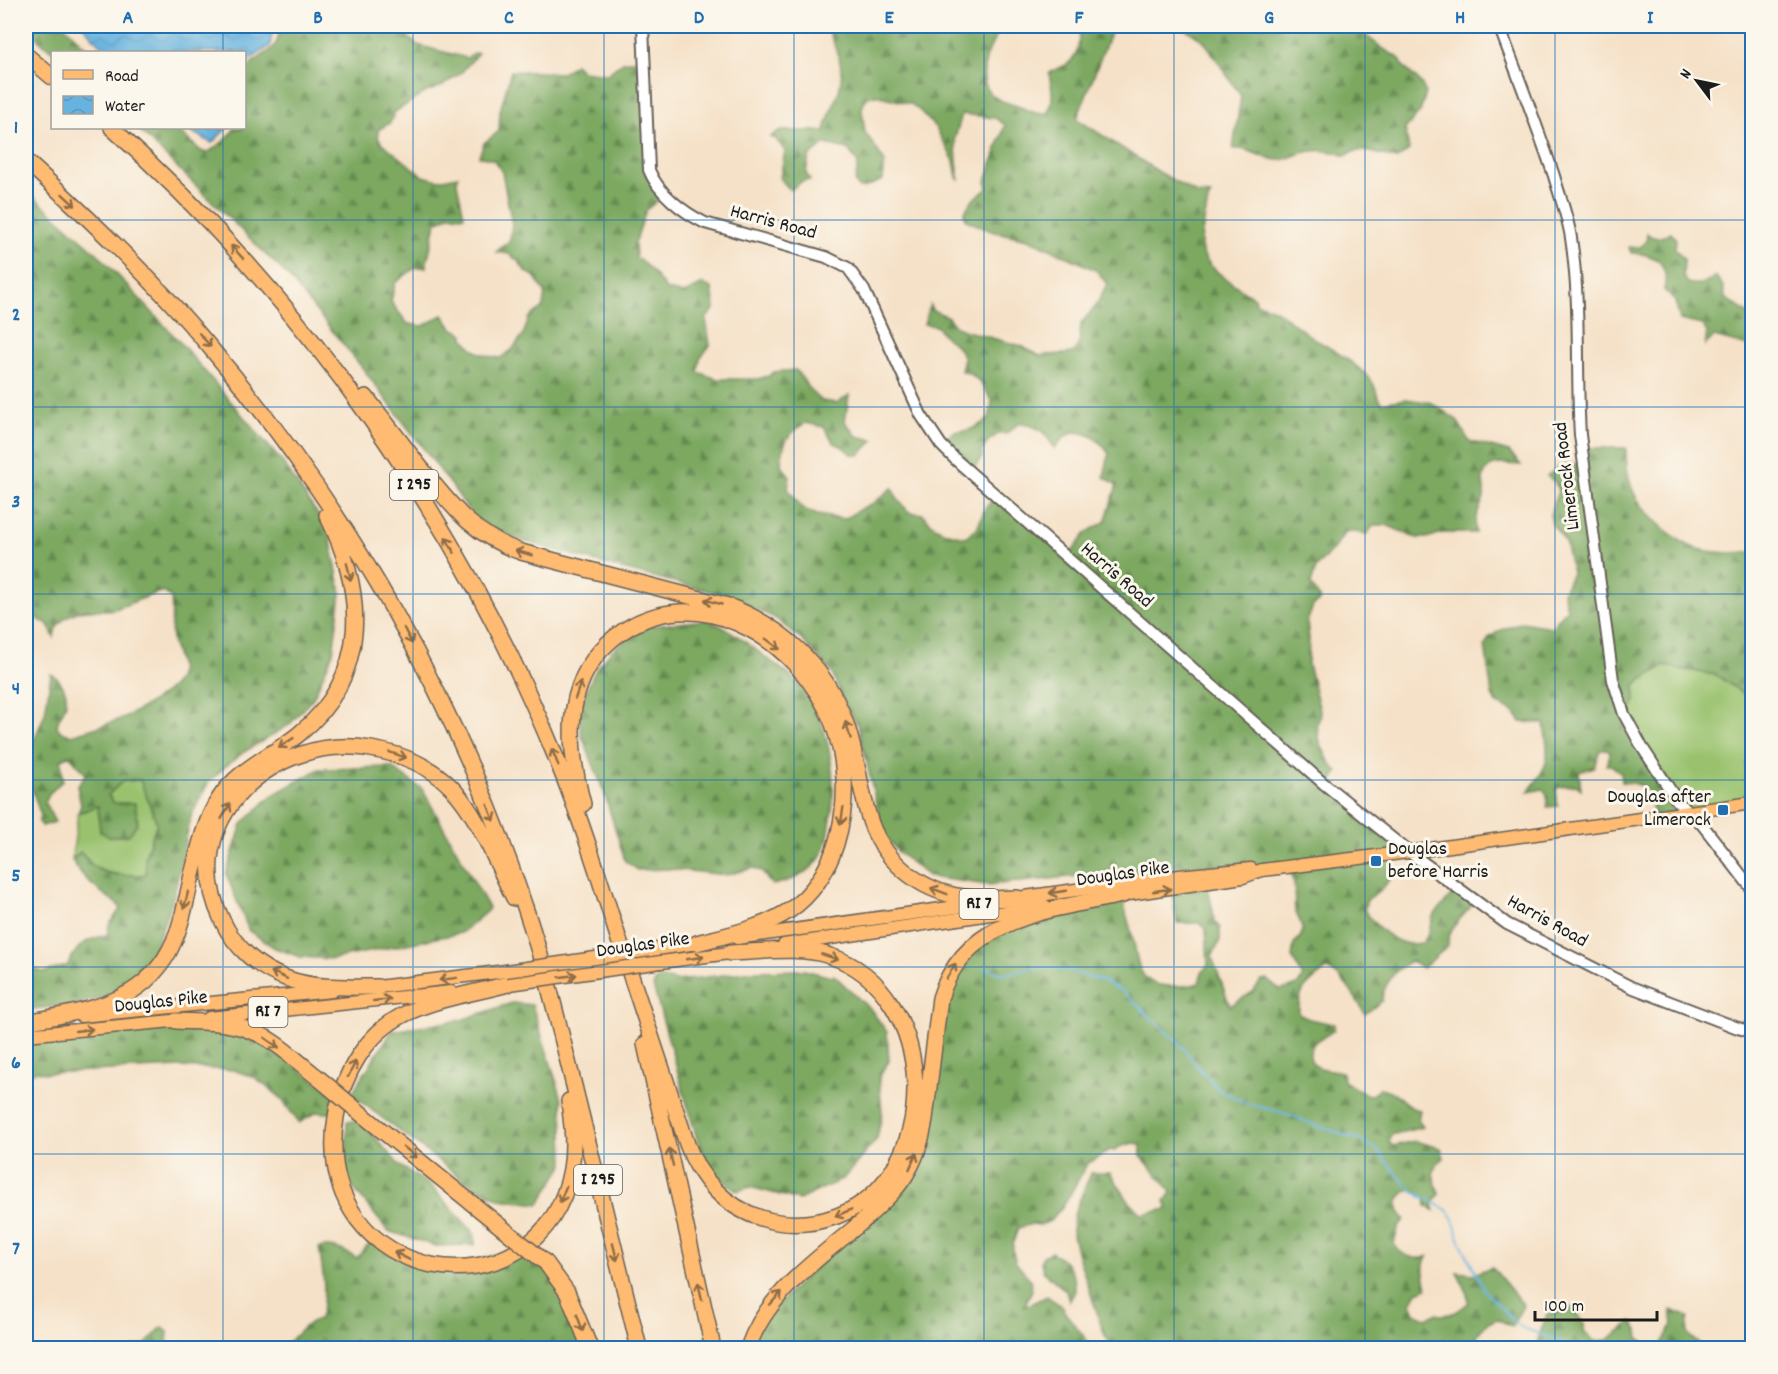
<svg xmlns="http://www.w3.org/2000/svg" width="1778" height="1374" font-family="Dekko,sans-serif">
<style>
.grass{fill:#9ac26e;stroke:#5b6f45;stroke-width:1.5}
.forest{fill:url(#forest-firs);stroke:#4c623e;stroke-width:1.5}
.water{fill:url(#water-waves);stroke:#41687e;stroke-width:1.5}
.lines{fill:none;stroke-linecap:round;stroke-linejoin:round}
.stream{stroke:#66b3df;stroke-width:2}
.minor-casing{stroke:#686158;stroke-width:14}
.major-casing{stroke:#686158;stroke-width:15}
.highway-casing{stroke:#686158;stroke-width:18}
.minor{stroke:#fff;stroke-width:10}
.major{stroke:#ffbb71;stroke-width:12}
.highway{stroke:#ffbb71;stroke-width:15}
.major-bridge-casing{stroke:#686158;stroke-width:15;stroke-linecap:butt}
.highway-bridge-casing{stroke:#686158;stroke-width:18;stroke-linecap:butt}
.major-bridge{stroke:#ffbb71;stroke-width:12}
.highway-bridge{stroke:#ffbb71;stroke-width:15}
.oneway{stroke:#8e6c46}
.grid{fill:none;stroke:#1f6fb2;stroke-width:1.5;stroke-opacity:0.55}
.poi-dot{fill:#1f6fb2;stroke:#fbf7ec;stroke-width:2}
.labels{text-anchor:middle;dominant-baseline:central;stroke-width:6;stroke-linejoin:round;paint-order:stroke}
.shield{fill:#fbf7ec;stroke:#5f5e5a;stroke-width:1.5}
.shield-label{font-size:18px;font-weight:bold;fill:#1c1c1c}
.street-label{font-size:20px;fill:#1c1c1c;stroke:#fbf7ec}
.poi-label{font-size:20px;fill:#1c1c1c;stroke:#fbf7ec;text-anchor:end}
.neatline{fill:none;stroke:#1f6fb2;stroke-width:2}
.grid-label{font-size:20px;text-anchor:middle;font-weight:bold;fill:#1f6fb2}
</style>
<defs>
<pattern id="forest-firs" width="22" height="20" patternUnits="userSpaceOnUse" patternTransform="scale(1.5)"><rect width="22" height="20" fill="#7ba861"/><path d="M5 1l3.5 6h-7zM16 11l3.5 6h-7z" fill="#64884f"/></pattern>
<pattern id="water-waves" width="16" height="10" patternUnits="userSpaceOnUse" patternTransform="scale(1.5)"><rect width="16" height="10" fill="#66b3df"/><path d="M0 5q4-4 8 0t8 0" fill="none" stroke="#5899bf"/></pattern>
</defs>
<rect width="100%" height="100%" fill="#fbf7ec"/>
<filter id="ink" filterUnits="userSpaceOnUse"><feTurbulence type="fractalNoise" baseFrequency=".0167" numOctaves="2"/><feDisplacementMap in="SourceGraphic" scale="12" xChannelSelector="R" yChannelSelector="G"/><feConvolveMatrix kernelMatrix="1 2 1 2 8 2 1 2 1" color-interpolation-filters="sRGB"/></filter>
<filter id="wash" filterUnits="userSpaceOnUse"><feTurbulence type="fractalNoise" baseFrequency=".008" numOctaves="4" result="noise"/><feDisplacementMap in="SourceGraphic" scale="24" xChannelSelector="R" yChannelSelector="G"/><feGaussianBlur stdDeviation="1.35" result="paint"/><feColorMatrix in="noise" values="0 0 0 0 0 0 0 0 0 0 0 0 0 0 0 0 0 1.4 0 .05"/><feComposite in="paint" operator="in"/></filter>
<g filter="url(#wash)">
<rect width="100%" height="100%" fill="#f5e1c7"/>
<!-- grass -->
<path class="grass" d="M 1664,666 L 1716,675 L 1747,696 L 1752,697 L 1752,757 L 1746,763 L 1746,778 L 1751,802 L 1689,813 L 1626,716 L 1635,702 L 1635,684 Z
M 140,780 L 157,823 L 145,857 L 147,874 C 134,876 110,876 98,869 C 91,866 86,857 80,852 L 72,860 L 78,813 L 98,806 L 100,831 L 114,803 L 108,795 L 122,781 Z"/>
<!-- forest -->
<path class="forest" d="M 26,26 L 65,26 L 90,52 L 53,52 L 35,37 Z
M 278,26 L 400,26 L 409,38 L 417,45 L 467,58 L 474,53 L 478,53 L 461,73 L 442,86 L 426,92 L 401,108 L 395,112 L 390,123 L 378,130 L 378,137 L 381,142 L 423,176 L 438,180 L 458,176 L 457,183 L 464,216 L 449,215 L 436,223 L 426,267 L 415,268 L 395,283 L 391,302 L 408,324 L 423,326 L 443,315 L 452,328 L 464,334 L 464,338 C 475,354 482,355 500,358 L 512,350 L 523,335 L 529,318 L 543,307 L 545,292 L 534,276 L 525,271 L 519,262 L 509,254 L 496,252 L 510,240 L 512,224 L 502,172 L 494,160 L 479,156 L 484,143 L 499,131 L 500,111 L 511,71 L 562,73 L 575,64 L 582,71 L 607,74 L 623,62 L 643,59 L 647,162 L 666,194 L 646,210 L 635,243 L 636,257 L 650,269 L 667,290 L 684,294 L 703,284 L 712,288 L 715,308 L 706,319 L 710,345 L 700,359 L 698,372 L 717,379 L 757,379 L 769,376 L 773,372 L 796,370 L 813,393 L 822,401 L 837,403 L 849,395 L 845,422 L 857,436 L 874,440 L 859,455 L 851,454 L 843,447 L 834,443 L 824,427 L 805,423 C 786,436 783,442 781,465 L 790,476 L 788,489 L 802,508 L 817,515 L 844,519 L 864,507 L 871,505 L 892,488 L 898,500 L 909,512 L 923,514 C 935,530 945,533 965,537 L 977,528 L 985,509 L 995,495 L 1067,558 L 1087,532 L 1105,522 L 1117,485 L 1104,477 L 1109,454 C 1099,439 1092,433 1073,432 L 1062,439 L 1055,449 C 1044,430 1040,427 1019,423 L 1006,434 L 1000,433 L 988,441 L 982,451 L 982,457 L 971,472 L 940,442 L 955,431 C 969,433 978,426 989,419 L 992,401 C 984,388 977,374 961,371 L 964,357 L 955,344 L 947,339 L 936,326 L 924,324 L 930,305 L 932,310 L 947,316 L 956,327 L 963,330 L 1021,346 L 1040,356 C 1052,353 1063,356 1074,352 L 1079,343 L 1081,323 L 1095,307 L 1107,284 L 1097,271 L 1077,261 L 1028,239 L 991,231 L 966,220 L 964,213 L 972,200 L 988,188 L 986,181 L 1005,125 L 995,118 L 962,114 L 955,138 L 959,180 L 957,178 L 954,161 L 935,127 L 921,112 L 911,104 L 876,95 L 868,97 L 864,102 L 862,110 L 865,132 L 885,162 L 883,180 L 864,188 L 859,188 L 855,183 L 858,163 L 848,149 L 825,144 L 809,157 L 806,173 L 810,180 L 803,181 L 790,190 L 780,178 L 785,151 L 776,139 L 770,137 L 779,131 L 825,131 C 828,114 839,98 841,81 C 844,61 833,42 826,26 L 1025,26 L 1003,28 C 990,42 975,75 990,93 C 998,102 1010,103 1020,107 C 1030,111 1035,115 1047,113 C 1055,102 1052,88 1049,74 C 1055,68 1059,68 1066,65 C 1078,58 1082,37 1078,26 L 1113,26 L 1077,119 L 1159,172 L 1197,194 L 1211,195 L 1208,201 C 1206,215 1201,230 1201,244 C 1201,268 1238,286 1256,299 L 1255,303 C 1276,306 1289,321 1306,333 C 1328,348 1352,359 1370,379 C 1377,386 1375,396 1382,403 L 1406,399 L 1432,403 L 1457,420 L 1469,441 L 1509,452 L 1521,465 C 1510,465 1486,458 1483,479 C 1483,485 1485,491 1484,497 C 1479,513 1473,515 1476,533 L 1442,533 L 1427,538 L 1417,538 L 1386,525 L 1374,525 L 1367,534 L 1347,531 L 1330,553 L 1316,567 L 1311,584 L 1319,597 L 1318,599 L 1320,600 L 1313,606 L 1307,622 L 1309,639 L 1308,664 L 1321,715 L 1317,724 L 1320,743 L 1330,763 L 1338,772 L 1329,786 L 1402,846 L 1393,854 L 1394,874 L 1382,889 L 1367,900 L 1364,909 C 1373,924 1390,941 1409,944 C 1413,945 1419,943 1423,943 L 1429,931 L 1433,916 L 1458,888 L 1475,901 C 1465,916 1447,927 1448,946 L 1423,968 L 1411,961 C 1396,968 1382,985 1382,1001 L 1365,1014 C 1357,1000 1342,974 1327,969 C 1309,983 1297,989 1299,1014 L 1309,1019 L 1334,1024 L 1334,1030 C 1328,1035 1319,1039 1314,1043 C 1312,1046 1311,1049 1310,1052 C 1308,1071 1330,1069 1342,1072 L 1344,1081 L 1364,1094 L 1372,1095 L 1379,1088 L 1395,1094 L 1412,1108 L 1420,1110 L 1418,1120 L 1423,1127 L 1391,1135 L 1389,1142 L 1393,1146 L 1415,1141 L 1441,1148 L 1444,1158 L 1437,1164 L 1433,1174 L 1439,1194 L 1433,1204 L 1435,1211 L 1426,1206 L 1425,1197 L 1411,1189 C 1396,1195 1393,1209 1405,1219 L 1398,1228 L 1394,1244 C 1400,1255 1417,1262 1428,1256 C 1420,1266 1425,1277 1427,1288 L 1417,1292 L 1411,1303 L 1415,1313 L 1426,1318 L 1436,1314 C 1449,1317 1458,1312 1468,1303 L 1468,1294 L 1457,1272 L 1474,1274 L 1492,1267 L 1522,1303 L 1523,1306 L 1512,1326 L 1497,1319 L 1486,1324 L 1477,1335 L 1478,1345 L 1482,1348 L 1114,1348 L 1105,1336 L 1078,1256 L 1072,1230 L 1075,1211 L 1091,1173 L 1110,1173 L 1128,1200 L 1141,1214 L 1168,1209 L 1165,1201 L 1172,1192 L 1141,1156 L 1141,1144 L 1133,1143 L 1116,1148 L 1115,1151 L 1110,1150 L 1087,1164 L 1066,1202 L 1050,1221 L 1040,1225 L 1032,1224 L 1018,1228 L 1013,1243 L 1013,1252 L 1016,1263 L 1030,1279 L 1032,1290 L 1024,1307 L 1047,1296 L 1064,1308 L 1063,1310 L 1093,1348 L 748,1348 L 758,1324 L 908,1176 L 937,1019 L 959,963 L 1013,924 L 1124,901 C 1125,913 1130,926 1133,938 C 1139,964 1136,985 1171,986 C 1181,986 1189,987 1199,983 L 1202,972 L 1208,965 L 1206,929 L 1200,923 L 1177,923 L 1172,892 L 1208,887 L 1215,922 L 1220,928 L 1220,940 L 1212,957 L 1230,1006 L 1253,992 L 1261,981 L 1267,980 L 1280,990 C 1289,988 1299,987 1303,977 L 1292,957 L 1294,943 C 1310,932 1298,921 1295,909 C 1294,905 1295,899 1295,895 C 1295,884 1291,872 1287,863 L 1169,867 L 988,885 L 930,877 L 899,853 L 883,833 L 858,725 L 844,702 L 831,671 L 804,642 L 775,618 L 725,595 L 622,569 L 513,538 L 476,521 L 452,486 L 360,365 L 286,274 L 137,128 L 175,128 L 201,151 L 207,153 C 219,146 228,139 235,128 L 244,128 L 245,70 C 258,53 283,53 278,26 Z
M 1181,26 L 1347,26 L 1360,31 L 1382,48 L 1400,59 L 1403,66 L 1421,83 L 1426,93 L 1420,112 L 1405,129 L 1409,150 L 1397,159 C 1382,156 1360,144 1346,156 C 1328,149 1314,149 1296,155 C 1290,157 1284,161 1278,160 C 1262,159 1248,147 1233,149 L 1241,96 L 1204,41 Z
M 26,190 L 97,253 L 179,341 L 283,463 L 329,531 L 341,593 L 333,653 L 313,698 L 289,725 L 244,752 L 225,767 L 209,782 L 191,816 L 174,895 L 148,967 L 105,997 L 77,1004 L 26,1010 L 26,967 L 44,972 L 67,966 C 77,945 84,940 107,935 L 109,925 L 121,908 C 114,900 106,896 98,890 C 87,881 79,872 72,860 L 80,852 C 86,857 91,866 98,869 C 109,876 134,876 146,874 L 145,857 L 157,823 L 140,780 L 123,781 L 108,795 L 114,803 L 135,803 L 138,822 L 129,835 L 109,837 L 100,831 L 98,806 L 78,813 L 81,805 L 77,786 L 86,774 L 69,755 L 61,760 L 63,780 L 50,793 L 45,803 L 55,822 L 42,826 L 38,820 L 41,816 L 29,780 L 26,760 L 45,713 L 51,674 C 60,678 68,691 66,702 C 65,715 44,729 71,735 C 85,730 101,727 115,721 C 131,715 175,692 179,676 C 182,663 173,651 172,639 C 170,625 173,611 171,597 C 168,596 166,593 163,592 C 156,591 125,607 115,609 C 105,611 96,609 87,610 C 72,611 55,622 54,637 L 47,623 C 34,620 29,610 26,597 Z
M 1647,233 C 1655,241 1661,237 1671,233 L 1676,239 L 1675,249 L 1684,259 L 1683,275 L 1687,283 C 1698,286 1706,284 1715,276 C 1723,283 1724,288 1725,298 L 1752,316 L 1752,347 L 1714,337 L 1705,345 L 1707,332 L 1702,325 L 1680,320 L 1675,301 L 1664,290 C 1670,263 1656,254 1631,253 L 1629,247 L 1639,248 L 1646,241 Z
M 1584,448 L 1626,448 C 1626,461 1627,474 1631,485 C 1638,509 1670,537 1692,547 C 1710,554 1734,553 1752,552 L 1752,697 L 1747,696 L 1716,675 L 1664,666 L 1635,684 L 1635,702 L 1626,716 L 1685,811 L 1654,816 C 1649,790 1651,784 1622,782 L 1621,773 L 1611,765 L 1607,765 L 1610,753 L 1607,749 L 1600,750 L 1594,767 L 1579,772 L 1581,789 L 1576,785 L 1559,787 L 1556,790 L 1558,806 L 1547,807 L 1547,794 L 1543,789 L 1528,792 C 1551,763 1549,759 1544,723 L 1521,722 L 1514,712 L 1496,703 L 1492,695 L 1485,646 L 1489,638 L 1499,631 L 1522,622 L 1552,627 L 1567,609 L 1563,592 L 1572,573 L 1565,541 L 1552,524 L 1550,515 L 1558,491 L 1555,482 L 1547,476 L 1560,466 L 1581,463 Z
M 706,620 C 729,627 745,642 764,656 C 778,667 792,675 802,689 C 831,726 838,781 830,825 C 828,840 825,855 813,866 C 803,877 786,882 772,885 L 761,871 L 753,868 L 726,875 L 670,869 L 638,870 L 625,861 L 604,792 L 582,736 L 579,718 L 585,693 L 596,669 L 612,650 L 625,640 L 651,626 Z
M 391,767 L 422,789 L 489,908 L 487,911 L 461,933 L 333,959 L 300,957 L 275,948 L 249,931 L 226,874 L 242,824 L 271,796 L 319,769 Z
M 804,970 L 832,977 L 834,975 L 872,1011 L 887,1032 L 889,1061 L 879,1077 L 882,1113 L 877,1139 L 843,1179 L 799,1200 L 750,1187 L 738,1191 C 719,1179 709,1166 699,1146 L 653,986 L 656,980 L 663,978 L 677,981 L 753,971 Z
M 512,1003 L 532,1005 L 562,1099 L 564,1164 L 539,1204 L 499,1199 L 468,1183 L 351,1094 L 392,1031 L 461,1020 Z
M 202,1025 L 242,1029 L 340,1098 L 337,1114 L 316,1112 L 299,1123 L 280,1097 L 254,1077 L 233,1070 L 182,1067 L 45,1073 L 37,1071 L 26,1074 L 26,1042 Z
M 347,1121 L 361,1121 L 400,1166 L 431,1186 L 475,1234 L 475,1245 L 436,1246 L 388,1231 L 346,1179 Z
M 374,1239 L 441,1270 L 524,1247 L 549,1266 L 590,1348 L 283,1348 L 304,1327 L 320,1318 C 327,1295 323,1271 319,1248 C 334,1244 345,1252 357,1258 Z
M 1051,1252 C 1068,1259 1084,1285 1069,1301 L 1066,1291 L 1043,1271 L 1041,1261 L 1043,1256 Z
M 1573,1307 L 1584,1323 L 1584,1331 L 1594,1341 L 1607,1340 L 1632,1322 L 1638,1330 L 1639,1339 L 1655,1348 L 1541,1348 L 1536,1345 L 1547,1314 L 1561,1312 Z
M 1671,1310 L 1689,1317 C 1684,1338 1691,1335 1703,1348 L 1657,1348 C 1667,1342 1665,1333 1673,1325 Z
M 162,1327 L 168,1332 L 167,1344 L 170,1348 L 131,1348 L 146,1344 Z"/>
<!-- water -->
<path class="water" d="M 83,26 L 273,26 L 270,46 L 245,63 L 244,52 L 107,52 Z
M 185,128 L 227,128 L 212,143 Z"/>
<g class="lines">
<!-- stream -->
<path class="stream" d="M 984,968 L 1005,974 L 1038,967 L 1071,971 L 1103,981 L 1122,991 L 1182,1046 L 1196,1065 L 1219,1090 L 1248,1104 L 1291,1115 L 1314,1125 L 1358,1139 L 1377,1150 L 1405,1184 L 1422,1198 L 1419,1194 L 1447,1210 L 1453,1219 L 1460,1241 L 1485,1291 L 1516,1324 L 1525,1329 L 1558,1340 L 1570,1348"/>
</g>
</g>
<g filter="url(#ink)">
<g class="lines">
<defs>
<path id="minor" d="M 643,26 L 649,170 C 658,193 683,212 705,223 L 826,257 L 848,268 L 864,290 L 921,415 L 941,445 L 956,460 L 1323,783 L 1409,852 L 1507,924 L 1631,987 L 1738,1028 L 1752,1032
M 1499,26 C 1518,76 1537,125 1554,176 C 1560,197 1568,217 1571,238 C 1581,304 1576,369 1580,435 L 1613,680 L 1624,714 L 1642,747 L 1678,802 L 1701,823 L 1752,889"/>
<path id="major" d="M 1116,896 L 1243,877 L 1262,870 L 1409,852 L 1752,803
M 1010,899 L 1178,876 L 1251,869
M 737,938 L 984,903
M 784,945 L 1045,906
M 657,949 L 704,942
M 661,962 L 737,952
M 370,988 L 506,971
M 81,1016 L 332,991
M 209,1018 L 451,992
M 26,1035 L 183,1020"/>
<path id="highway" d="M 26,55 L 52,77
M 112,128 C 305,300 459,520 557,760 C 581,819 600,880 619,940 C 642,1008 664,1076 687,1144 C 699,1178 725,1207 761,1218 C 786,1226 812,1225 837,1216 C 945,1175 939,991 830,956 C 799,946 762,952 730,953
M 26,161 C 90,219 153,279 209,346 C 350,512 458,703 526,910 C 547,973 562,1038 578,1102 C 599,1184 619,1266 639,1348
M 366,397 C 384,420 402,444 420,467 C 451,505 472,535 521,552 L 728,606 C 782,626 825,666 845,721 C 856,751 859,784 868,814 C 880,858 918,891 963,897 C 981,900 999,899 1017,898
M 583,804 C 568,748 562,686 608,643 C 688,570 800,637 833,724 C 847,762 848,805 836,844 C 828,869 813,894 790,910 C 763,928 728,935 697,943
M 508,984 C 475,993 438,998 407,1013 C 367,1032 342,1074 336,1117 C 309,1288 543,1324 571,1169 C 575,1146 572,1124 569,1101
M 378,987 C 348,987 316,989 288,979 C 259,969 235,948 222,920 C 174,821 274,732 371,749 C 401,754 430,765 452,788 C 479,816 496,863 514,898
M 176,1021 C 199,1022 224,1021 246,1029 C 273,1037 294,1059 316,1076
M 27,1022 C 86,1010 147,1005 174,941 C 183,921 187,897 192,875 C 199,849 204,822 219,799 C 239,768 272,756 299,734 C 371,675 365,591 327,515
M 645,1044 L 713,1348
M 364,1116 L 500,1226
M 546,1263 L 567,1292 L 590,1348
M 748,1348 C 767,1292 820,1258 864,1220 C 879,1206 894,1193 905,1176 C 916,1159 922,1139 925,1119 L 940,998 C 965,916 1052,910 1123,895"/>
</defs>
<!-- minor casing -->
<use href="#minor" class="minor-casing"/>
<!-- major casing -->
<use href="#major" class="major-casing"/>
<!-- highway casing -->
<use href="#highway" class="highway-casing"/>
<!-- minor -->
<use href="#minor" class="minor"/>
<!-- major -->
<use href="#major" class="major"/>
<!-- highway -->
<use href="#highway" class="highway"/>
<defs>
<path id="major-bridge" d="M 506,971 L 657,949
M 510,984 L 661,962"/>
<path id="highway-bridge" d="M 316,1076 L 364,1116
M 500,1226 L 546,1263"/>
</defs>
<!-- major-bridge casing -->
<use href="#major-bridge" class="major-bridge-casing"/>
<!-- highway-bridge casing -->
<use href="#highway-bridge" class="highway-bridge-casing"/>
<!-- major-bridge -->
<use href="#major-bridge" class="major-bridge"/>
<!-- highway-bridge -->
<use href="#highway-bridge" class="highway-bridge"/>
</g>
<!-- one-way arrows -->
<defs><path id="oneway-shaft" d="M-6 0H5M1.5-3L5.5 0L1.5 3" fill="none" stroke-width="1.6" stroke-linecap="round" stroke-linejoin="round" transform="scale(1.5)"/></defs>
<g class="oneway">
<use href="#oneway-shaft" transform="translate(69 200) rotate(43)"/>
<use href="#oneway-shaft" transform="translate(237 252) rotate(-133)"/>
<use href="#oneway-shaft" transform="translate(205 340) rotate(49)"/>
<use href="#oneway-shaft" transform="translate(450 545) rotate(-120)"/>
<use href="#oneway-shaft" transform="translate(524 553) rotate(-164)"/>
<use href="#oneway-shaft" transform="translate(349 572) rotate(76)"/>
<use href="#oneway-shaft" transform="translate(713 602) rotate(-164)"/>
<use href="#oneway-shaft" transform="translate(408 636) rotate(62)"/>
<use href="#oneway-shaft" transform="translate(773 644) rotate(37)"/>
<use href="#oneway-shaft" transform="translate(578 690) rotate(-72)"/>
<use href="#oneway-shaft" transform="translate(848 730) rotate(-107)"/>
<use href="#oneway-shaft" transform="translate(286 743) rotate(147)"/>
<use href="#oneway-shaft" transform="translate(398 755) rotate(18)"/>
<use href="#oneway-shaft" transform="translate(555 757) rotate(-112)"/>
<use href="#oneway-shaft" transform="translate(226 811) rotate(-60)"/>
<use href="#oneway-shaft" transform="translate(491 813) rotate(68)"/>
<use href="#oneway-shaft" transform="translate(842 816) rotate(99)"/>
<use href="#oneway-shaft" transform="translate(1162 890) rotate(-8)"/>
<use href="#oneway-shaft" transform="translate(939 891) rotate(-159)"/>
<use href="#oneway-shaft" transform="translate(1058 892) rotate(172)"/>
<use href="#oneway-shaft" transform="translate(186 900) rotate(104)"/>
<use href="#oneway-shaft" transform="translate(830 957) rotate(18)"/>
<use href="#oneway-shaft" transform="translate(695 958) rotate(-8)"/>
<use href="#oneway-shaft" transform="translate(951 971) rotate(-59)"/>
<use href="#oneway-shaft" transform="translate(279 975) rotate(-155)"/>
<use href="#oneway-shaft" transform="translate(568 976) rotate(-8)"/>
<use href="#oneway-shaft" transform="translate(448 979) rotate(173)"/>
<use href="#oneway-shaft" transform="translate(382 1000) rotate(-6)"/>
<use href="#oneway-shaft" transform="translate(84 1030) rotate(-6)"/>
<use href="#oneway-shaft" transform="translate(272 1043) rotate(35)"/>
<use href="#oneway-shaft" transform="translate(352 1069) rotate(-63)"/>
<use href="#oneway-shaft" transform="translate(410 1152) rotate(39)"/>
<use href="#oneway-shaft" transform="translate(671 1157) rotate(-103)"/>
<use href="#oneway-shaft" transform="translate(913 1161) rotate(-66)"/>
<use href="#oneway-shaft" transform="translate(563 1194) rotate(112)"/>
<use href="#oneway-shaft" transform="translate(843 1213) rotate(156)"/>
<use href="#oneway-shaft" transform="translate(615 1252) rotate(76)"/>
<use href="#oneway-shaft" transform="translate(402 1256) rotate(-153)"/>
<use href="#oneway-shaft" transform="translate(700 1291) rotate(-103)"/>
<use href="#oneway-shaft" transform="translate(776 1298) rotate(-48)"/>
<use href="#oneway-shaft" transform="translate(580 1323) rotate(70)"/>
</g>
</g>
<!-- grid -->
<path class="grid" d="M 223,26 L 223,52M 413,26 L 413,1348M 604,26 L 604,1348M 794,26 L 794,1348M 984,26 L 984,1348M 1174,26 L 1174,1348M 1365,26 L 1365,1348M 1555,26 L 1555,1348M 223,128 L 223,1348M 26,220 L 1752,220M 26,407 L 1752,407M 26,594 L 1752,594M 26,780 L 1752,780M 26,967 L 1752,967M 26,1154 L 1752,1154"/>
<!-- markers -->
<g class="poi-dot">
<rect x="1717" y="804" width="12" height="12" rx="3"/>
<rect x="1370" y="855" width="12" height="12" rx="3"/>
</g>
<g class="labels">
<!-- shield labels -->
<g class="shield">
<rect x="390" y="470" width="48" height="30" rx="4.5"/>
<rect x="959.5" y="889" width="39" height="30" rx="4.5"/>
<rect x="248.5" y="997" width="39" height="30" rx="4.5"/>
<rect x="574" y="1165" width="48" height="30" rx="4.5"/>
</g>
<g class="shield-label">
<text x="414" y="485">I 295</text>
<text x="979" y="904">RI 7</text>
<text x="268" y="1012">RI 7</text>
<text x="598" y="1180">I 295</text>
</g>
<!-- street labels -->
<g class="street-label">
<text transform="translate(773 223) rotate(15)">Harris Road</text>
<text transform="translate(1568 476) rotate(-97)">Limerock Road</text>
<text transform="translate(1116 576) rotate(41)">Harris Road</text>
<text transform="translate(1123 875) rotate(-8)">Douglas Pike</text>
<text transform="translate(1547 922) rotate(29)">Harris Road</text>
<text transform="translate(643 946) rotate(-8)">Douglas Pike</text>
<text transform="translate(161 1003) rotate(-6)">Douglas Pike</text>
</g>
<!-- poi labels -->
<g class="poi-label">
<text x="1711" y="798">Douglas after<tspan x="1711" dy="23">Limerock</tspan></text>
<text x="1388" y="850" text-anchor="start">Douglas<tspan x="1388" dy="23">before Harris</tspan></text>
</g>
</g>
<!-- margin -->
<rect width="1778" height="1374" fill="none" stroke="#fbf7ec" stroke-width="66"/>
<!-- legend -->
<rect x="51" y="51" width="195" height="78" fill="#fbf7ec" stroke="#a29f99" stroke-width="1.5"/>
<rect x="63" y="70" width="30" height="9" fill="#ffbb71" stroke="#a29f99" stroke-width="1.5"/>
<text x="105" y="81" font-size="18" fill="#1c1c1c">Road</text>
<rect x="63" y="96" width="30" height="18" fill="url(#water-waves)" stroke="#a29f99" stroke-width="1.5"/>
<text x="105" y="111" font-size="18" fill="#1c1c1c">Water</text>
<!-- north arrow -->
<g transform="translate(1697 81) rotate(302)" stroke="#fbf7ec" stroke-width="4.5" paint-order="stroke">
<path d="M0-4.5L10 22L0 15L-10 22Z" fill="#1c1c1c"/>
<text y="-9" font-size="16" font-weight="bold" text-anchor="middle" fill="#1c1c1c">N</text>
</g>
<!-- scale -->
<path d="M1535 1311v9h122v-9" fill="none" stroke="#1c1c1c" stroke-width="3"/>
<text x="1544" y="1311" font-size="18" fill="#1c1c1c" stroke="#fbf7ec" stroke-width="4.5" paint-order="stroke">100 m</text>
<rect x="33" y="33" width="1712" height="1308" class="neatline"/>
<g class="grid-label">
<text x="128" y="23">A</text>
<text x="318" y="23">B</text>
<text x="509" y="23">C</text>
<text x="699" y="23">D</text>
<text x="889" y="23">E</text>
<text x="1079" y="23">F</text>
<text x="1269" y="23">G</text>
<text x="1460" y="23">H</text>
<text x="1650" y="23">I</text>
<text x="16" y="133">1</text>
<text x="16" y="320">2</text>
<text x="16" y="507">3</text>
<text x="16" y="694">4</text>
<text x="16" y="881">5</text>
<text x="16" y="1068">6</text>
<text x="16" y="1254">7</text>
</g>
</svg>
